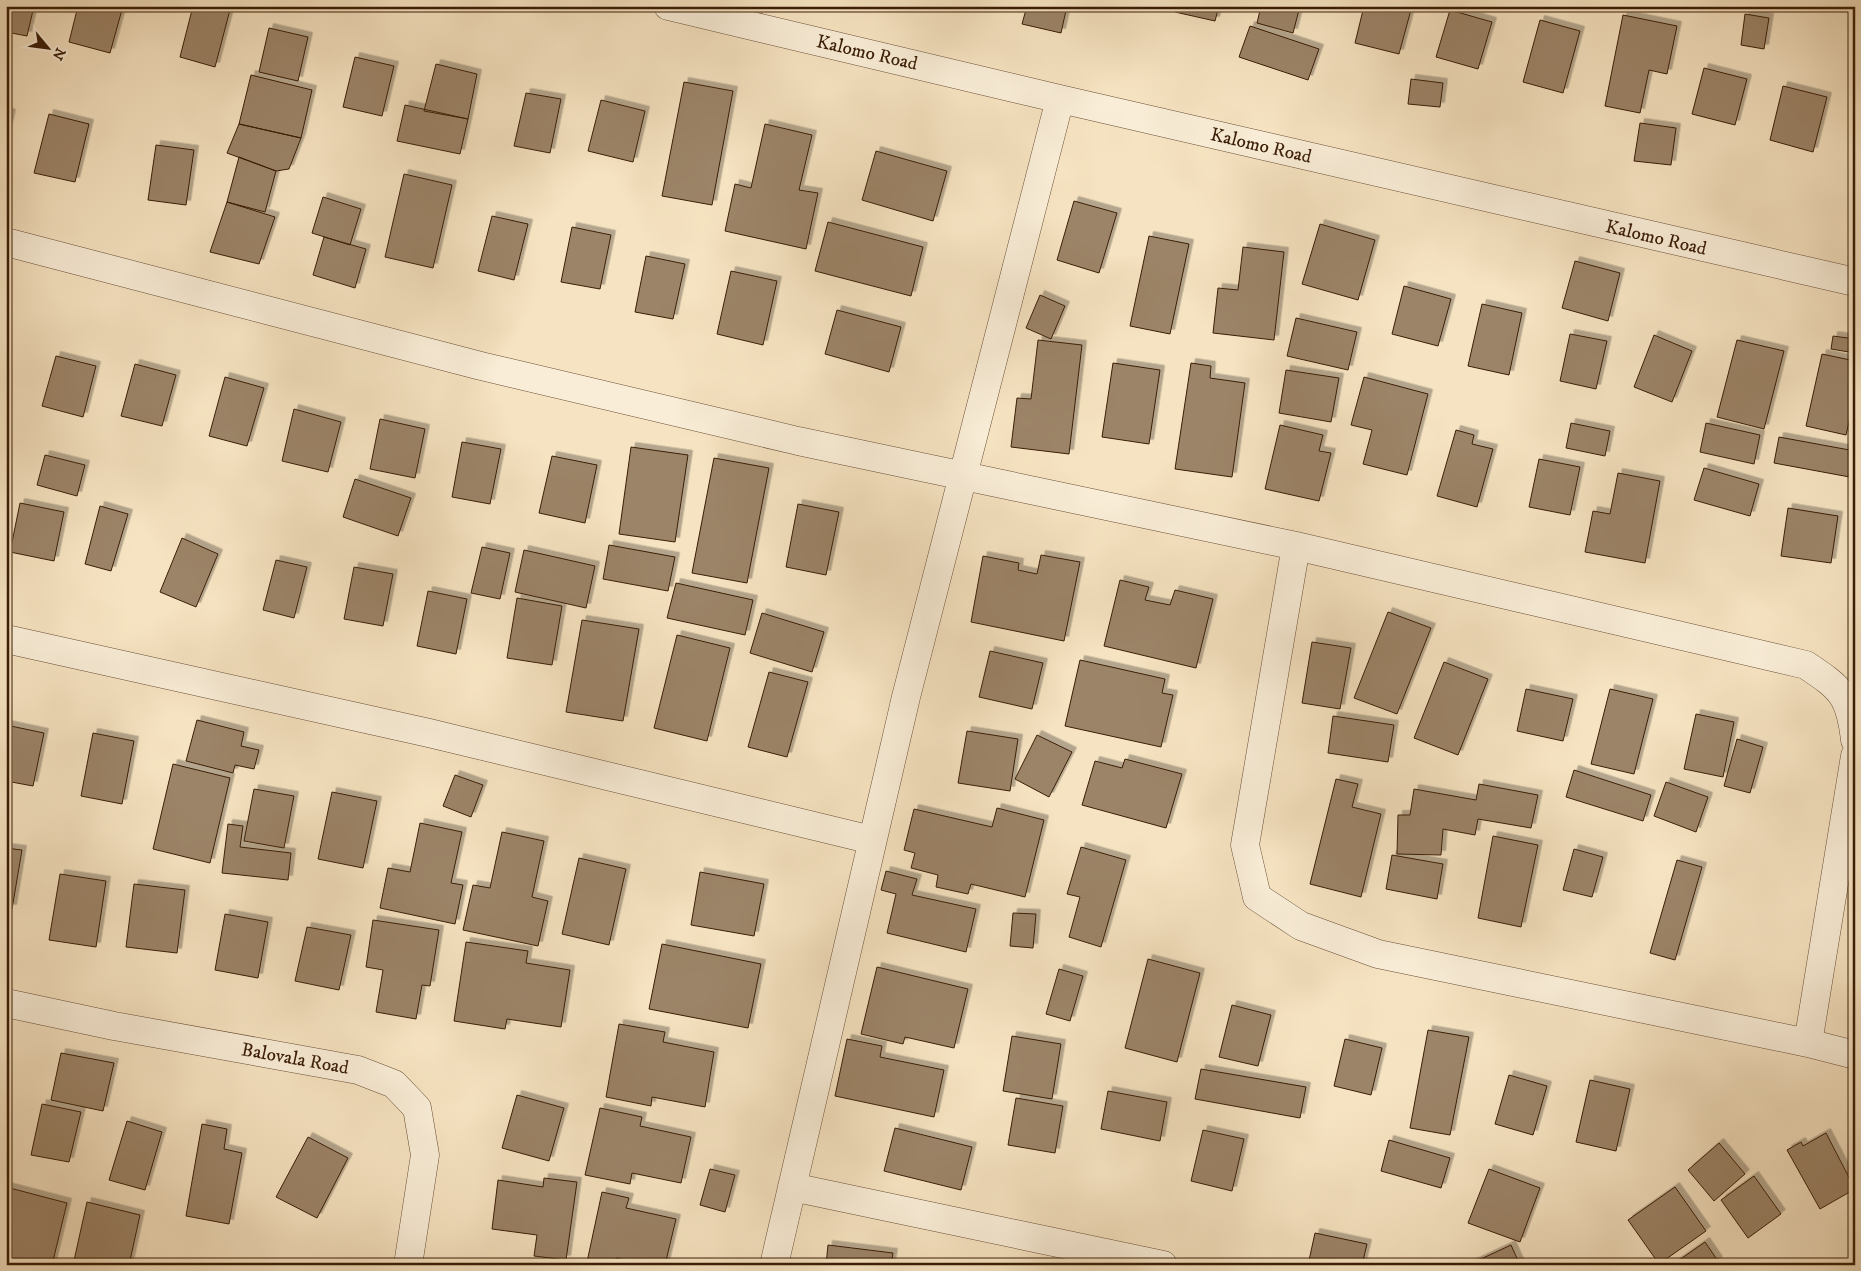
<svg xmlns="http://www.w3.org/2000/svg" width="1861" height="1271" font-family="'IM FELL DW Pica',serif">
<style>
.building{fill:#9c8467;stroke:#3a1d06;filter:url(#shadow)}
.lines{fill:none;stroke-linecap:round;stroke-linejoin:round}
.street-casing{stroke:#694e35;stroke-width:29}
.street{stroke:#f9edd7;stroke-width:28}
.labels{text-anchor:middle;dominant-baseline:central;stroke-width:4;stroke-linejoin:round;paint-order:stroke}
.street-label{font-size:19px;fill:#3a1d06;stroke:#f9edd7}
</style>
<defs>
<filter id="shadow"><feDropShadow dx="4.5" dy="-4.5" stdDeviation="0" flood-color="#0004"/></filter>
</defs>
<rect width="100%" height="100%" fill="#f6e3c1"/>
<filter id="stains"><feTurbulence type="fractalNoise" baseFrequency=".004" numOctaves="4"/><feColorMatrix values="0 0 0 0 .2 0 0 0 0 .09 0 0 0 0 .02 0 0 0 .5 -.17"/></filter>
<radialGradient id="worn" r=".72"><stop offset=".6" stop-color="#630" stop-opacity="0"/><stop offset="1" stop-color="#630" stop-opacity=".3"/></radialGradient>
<!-- building -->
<path class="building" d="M 6,6 L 34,6 L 27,36 L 6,32 Z
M 78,6 L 123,6 L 110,53 L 69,42 Z
M 193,6 L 231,6 L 215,67 L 180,57 Z
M 1027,6 L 1067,6 L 1061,33 L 1022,24 Z
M 1177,6 L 1219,6 L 1215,21 L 1175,12 Z
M 1261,6 L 1300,6 L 1293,33 L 1257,23 Z
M 1364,6 L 1412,6 L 1399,54 L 1355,43 Z
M 1450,10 L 1492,22 L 1478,69 L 1436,57 Z
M 1745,14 L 1769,18 L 1764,49 L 1741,45 Z
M 1623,15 L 1677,26 L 1667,74 L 1649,70 L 1640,113 L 1605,106 Z
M 1540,20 L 1580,31 L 1563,93 L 1523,82 Z
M 1250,26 L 1319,49 L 1308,80 L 1239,57 Z
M 269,28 L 308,37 L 298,81 L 259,72 Z
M 355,57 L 394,66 L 382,116 L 343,107 Z
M 436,64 L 477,74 L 468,119 L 424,111 Z
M 1704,68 L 1747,79 L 1735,125 L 1692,114 Z
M 251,75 L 312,90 L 301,138 L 239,124 Z
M 1411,79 L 1443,83 L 1440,107 L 1408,104 Z
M 684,82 L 733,91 L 712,205 L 662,196 Z
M 1783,86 L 1827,97 L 1813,152 L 1770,140 Z
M 526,93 L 561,99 L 550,153 L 514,146 Z
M 601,100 L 645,111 L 633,162 L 588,151 Z
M 405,105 L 468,119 L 460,154 L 397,141 Z
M 6,112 L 11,114 L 6,135 Z
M 49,114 L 89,124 L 75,182 L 34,173 Z
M 1640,123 L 1676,128 L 1671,165 L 1634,161 Z
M 239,124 L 301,138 L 289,169 L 276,171 L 227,153 Z
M 765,124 L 812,135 L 799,190 L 818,193 L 806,249 L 725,231 L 735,184 L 751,188 Z
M 156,145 L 194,150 L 186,205 L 148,200 Z
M 876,151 L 947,171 L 933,221 L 862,200 Z
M 239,157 L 276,171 L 265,212 L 227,202 Z
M 404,174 L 452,185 L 433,268 L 385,257 Z
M 323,197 L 361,209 L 350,245 L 312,233 Z
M 1074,201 L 1117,213 L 1099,273 L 1057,260 Z
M 227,202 L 275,217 L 259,264 L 210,252 Z
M 492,216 L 528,224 L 514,280 L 478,271 Z
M 828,222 L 923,247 L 911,296 L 815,271 Z
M 1320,224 L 1375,240 L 1358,300 L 1302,284 Z
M 572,227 L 611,235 L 600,289 L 561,282 Z
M 1149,236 L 1189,244 L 1170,334 L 1130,326 Z
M 324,237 L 366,249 L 355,288 L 313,275 Z
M 1243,247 L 1284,252 L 1274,340 L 1213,333 L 1218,288 L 1238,290 Z
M 646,256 L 685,264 L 673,319 L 635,312 Z
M 1575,261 L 1620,273 L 1608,321 L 1562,308 Z
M 731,271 L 777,281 L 763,345 L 717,334 Z
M 1404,286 L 1451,299 L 1438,346 L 1392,334 Z
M 1040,295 L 1065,306 L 1051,339 L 1026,328 Z
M 1482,304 L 1522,313 L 1509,375 L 1468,366 Z
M 837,310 L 901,327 L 889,372 L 825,354 Z
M 1296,318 L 1357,332 L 1348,370 L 1287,356 Z
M 1570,334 L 1607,341 L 1596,389 L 1560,381 Z
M 1654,335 L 1692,351 L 1672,402 L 1634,387 Z
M 1833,336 L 1855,339 L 1855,353 L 1831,349 Z
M 1038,340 L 1082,345 L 1069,454 L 1011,447 L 1017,398 L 1031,399 Z
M 1737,340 L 1784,351 L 1764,429 L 1717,417 Z
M 1822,354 L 1855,361 L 1855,396 L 1846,435 L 1806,426 Z
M 56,356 L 96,366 L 83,417 L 42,406 Z
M 1113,363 L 1160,370 L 1149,444 L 1102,437 Z
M 1191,363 L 1211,366 L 1210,378 L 1245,383 L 1232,477 L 1175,469 Z
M 135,364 L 176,375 L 162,426 L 121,416 Z
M 1286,370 L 1339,378 L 1331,422 L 1279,413 Z
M 225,377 L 264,388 L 247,446 L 209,436 Z
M 1364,377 L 1428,394 L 1407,475 L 1363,464 L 1372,430 L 1351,425 Z
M 294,409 L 341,422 L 328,472 L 282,461 Z
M 1855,409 L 1855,434 L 1849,432 Z
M 380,419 L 425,429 L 415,478 L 370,469 Z
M 1571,423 L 1610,431 L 1605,456 L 1566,448 Z
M 1706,423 L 1760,435 L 1754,464 L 1700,452 Z
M 1280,425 L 1323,435 L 1319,451 L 1331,453 L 1319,501 L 1265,489 Z
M 1456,430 L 1474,435 L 1472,444 L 1493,449 L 1477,507 L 1437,496 Z
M 1779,437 L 1855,451 L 1855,478 L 1774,463 Z
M 462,442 L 501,449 L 490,504 L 452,497 Z
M 631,447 L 688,455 L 675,542 L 619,534 Z
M 45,455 L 85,465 L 77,496 L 37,485 Z
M 552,456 L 597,465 L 585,523 L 539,513 Z
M 714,458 L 769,468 L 747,583 L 692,573 Z
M 1539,459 L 1580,467 L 1570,515 L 1529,507 Z
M 1704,468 L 1759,484 L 1750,516 L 1694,500 Z
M 1618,473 L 1660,481 L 1645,563 L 1585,552 L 1593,511 L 1610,514 Z
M 355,479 L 411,498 L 398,536 L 343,517 Z
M 20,503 L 64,512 L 54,561 L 10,552 Z
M 798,504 L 839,512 L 826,575 L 786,567 Z
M 100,506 L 128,514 L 111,571 L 85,564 Z
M 1788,508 L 1838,516 L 1831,563 L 1781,556 Z
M 182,538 L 218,554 L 196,607 L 160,592 Z
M 609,545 L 675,557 L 668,591 L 603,579 Z
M 482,547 L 510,553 L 500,599 L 471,593 Z
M 524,550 L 595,566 L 586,608 L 515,592 Z
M 1041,555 L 1080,562 L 1064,641 L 971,622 L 983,556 L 1019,563 L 1018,570 L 1037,574 Z
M 276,560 L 307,567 L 294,618 L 263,610 Z
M 354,567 L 393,574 L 383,626 L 344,619 Z
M 1855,574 L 1855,592 L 1850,591 Z
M 1120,580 L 1149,587 L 1145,600 L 1170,605 L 1175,590 L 1213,599 L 1196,668 L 1104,646 Z
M 676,583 L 753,600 L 745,635 L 667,618 Z
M 428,591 L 467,599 L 456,654 L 417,646 Z
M 517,598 L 562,606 L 552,665 L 507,658 Z
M 1388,612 L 1431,628 L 1397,714 L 1354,698 Z
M 762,613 L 824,632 L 812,672 L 750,653 Z
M 582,620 L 639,629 L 623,721 L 566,712 Z
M 677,635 L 730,648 L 707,741 L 654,728 Z
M 1312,642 L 1351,648 L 1340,709 L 1302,703 Z
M 990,651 L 1043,663 L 1032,709 L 979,697 Z
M 1080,660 L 1165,679 L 1162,693 L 1173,695 L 1161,747 L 1065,726 Z
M 1444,662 L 1488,679 L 1458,755 L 1414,738 Z
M 769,672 L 808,682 L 787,757 L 748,747 Z
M 1526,689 L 1573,699 L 1563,741 L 1517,731 Z
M 1610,689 L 1653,699 L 1634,774 L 1591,764 Z
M 1696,714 L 1734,722 L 1723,777 L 1684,769 Z
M 1333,716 L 1394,725 L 1388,762 L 1328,753 Z
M 197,720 L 244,732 L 241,746 L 259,750 L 254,769 L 235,765 L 233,773 L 186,761 Z
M 6,725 L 44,733 L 33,786 L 6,781 Z
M 967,731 L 1018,739 L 1010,791 L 958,783 Z
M 93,733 L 134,741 L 122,804 L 81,796 Z
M 1037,735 L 1072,752 L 1049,797 L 1015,779 Z
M 1737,739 L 1763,747 L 1750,793 L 1724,786 Z
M 1125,759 L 1182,774 L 1166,828 L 1082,805 L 1095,761 L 1122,768 Z
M 173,764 L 230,778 L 210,863 L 153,849 Z
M 1574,770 L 1651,795 L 1643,821 L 1566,797 Z
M 455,775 L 483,785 L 471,817 L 443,806 Z
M 1336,779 L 1358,784 L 1352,807 L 1381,814 L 1361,897 L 1310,884 Z
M 1666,782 L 1708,797 L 1696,832 L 1654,816 Z
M 1479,784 L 1538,795 L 1531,828 L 1478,819 L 1475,835 L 1443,829 L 1441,855 L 1397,854 L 1398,815 L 1410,815 L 1414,789 L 1476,800 Z
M 254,789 L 294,796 L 284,848 L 244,841 Z
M 332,792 L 377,801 L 363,868 L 318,859 Z
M 997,808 L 1044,820 L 1025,897 L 971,884 L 968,894 L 936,887 L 938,875 L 911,868 L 915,853 L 904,850 L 914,809 L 992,827 Z
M 420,823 L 462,832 L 451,883 L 463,885 L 455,924 L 380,908 L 388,868 L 410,872 Z
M 228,824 L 243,826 L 240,847 L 291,853 L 288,880 L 222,873 Z
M 502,832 L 544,841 L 532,897 L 548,901 L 538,946 L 463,930 L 473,885 L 490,888 Z
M 1493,836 L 1538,845 L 1521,927 L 1478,918 Z
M 1081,847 L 1126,860 L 1101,947 L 1069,937 L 1080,897 L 1067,894 Z
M 6,848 L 22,850 L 12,909 L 6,908 Z
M 1574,849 L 1603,857 L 1592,897 L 1563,890 Z
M 1392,855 L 1443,864 L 1437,899 L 1386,889 Z
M 579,858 L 626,869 L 609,945 L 562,934 Z
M 1677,860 L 1702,867 L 1675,960 L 1650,953 Z
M 886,871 L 917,879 L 912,895 L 976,909 L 966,952 L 887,933 L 896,894 L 881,890 Z
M 700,872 L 764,884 L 754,936 L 691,925 Z
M 60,874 L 106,881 L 96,947 L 49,940 Z
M 134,884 L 185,890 L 177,953 L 126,947 Z
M 1013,913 L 1036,914 L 1033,948 L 1010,946 Z
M 225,914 L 268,922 L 258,978 L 215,970 Z
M 373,920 L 439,930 L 430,986 L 422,985 L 416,1019 L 376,1012 L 383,970 L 366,967 Z
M 307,927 L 351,935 L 339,990 L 295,981 Z
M 466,942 L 528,951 L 526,963 L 570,970 L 561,1027 L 507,1019 L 505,1029 L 454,1021 Z
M 662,944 L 761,964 L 748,1028 L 649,1009 Z
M 1855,951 L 1855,969 L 1850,968 Z
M 1148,959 L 1200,973 L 1177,1062 L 1125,1048 Z
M 877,967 L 968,989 L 954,1048 L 905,1037 L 903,1044 L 861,1034 Z
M 1059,969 L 1083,976 L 1070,1021 L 1046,1014 Z
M 1232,1005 L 1271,1015 L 1258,1066 L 1219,1057 Z
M 619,1024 L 665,1032 L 663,1042 L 714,1052 L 705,1107 L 652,1097 L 651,1106 L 606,1097 Z
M 1428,1030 L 1469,1037 L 1450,1135 L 1410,1128 Z
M 1012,1036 L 1061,1044 L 1052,1099 L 1003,1091 Z
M 847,1039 L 882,1046 L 880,1057 L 944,1070 L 934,1117 L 835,1096 Z
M 1345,1039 L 1382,1048 L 1371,1095 L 1334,1086 Z
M 61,1053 L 114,1063 L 103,1111 L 51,1100 Z
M 1201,1069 L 1306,1087 L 1300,1118 L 1195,1099 Z
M 1509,1075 L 1547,1086 L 1533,1135 L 1495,1124 Z
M 1590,1080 L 1630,1089 L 1616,1151 L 1576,1142 Z
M 1108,1091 L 1167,1102 L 1160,1141 L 1101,1129 Z
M 517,1095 L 564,1108 L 549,1161 L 502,1148 Z
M 1016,1098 L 1063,1106 L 1055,1153 L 1008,1145 Z
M 42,1104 L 81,1112 L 69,1162 L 31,1155 Z
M 600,1108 L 642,1117 L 640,1126 L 691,1137 L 681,1183 L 632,1173 L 630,1184 L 585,1175 Z
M 127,1121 L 162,1132 L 145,1190 L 109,1180 Z
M 202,1124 L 227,1129 L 224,1149 L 242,1153 L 229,1224 L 186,1216 Z
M 895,1128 L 972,1147 L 961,1190 L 884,1171 Z
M 1203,1130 L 1244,1139 L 1232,1191 L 1191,1181 Z
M 1826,1133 L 1855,1189 L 1820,1209 L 1787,1150 L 1801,1142 L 1803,1146 Z
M 308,1137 L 348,1158 L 317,1218 L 276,1197 Z
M 1389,1140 L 1450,1158 L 1441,1188 L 1381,1171 Z
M 1719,1143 L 1745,1174 L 1714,1201 L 1688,1170 Z
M 710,1169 L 735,1175 L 725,1212 L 700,1205 Z
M 1489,1169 L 1540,1188 L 1520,1242 L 1468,1223 Z
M 1754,1176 L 1781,1214 L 1748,1238 L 1721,1200 Z
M 544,1178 L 577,1182 L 566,1260 L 534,1256 L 537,1235 L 492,1229 L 498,1180 L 543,1187 Z
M 6,1187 L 67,1203 L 52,1265 L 6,1265 L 12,1237 L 6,1235 Z
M 1675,1187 L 1706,1231 L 1659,1264 L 1628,1220 Z
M 602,1192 L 629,1198 L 626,1208 L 676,1219 L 665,1265 L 646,1265 L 616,1258 L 614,1265 L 587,1262 Z
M 87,1202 L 140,1215 L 129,1265 L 73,1265 Z
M 1315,1233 L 1367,1244 L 1362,1265 L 1308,1265 Z
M 1705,1242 L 1718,1261 L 1712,1265 L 1672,1265 Z
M 828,1245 L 893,1253 L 891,1265 L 826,1265 Z
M 1511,1245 L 1520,1265 L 1468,1265 Z"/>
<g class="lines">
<defs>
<path id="street" d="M 668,6 L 1060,99 L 1855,282
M 6,242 L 481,366 L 798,441 L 1296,546 L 1806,665 C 1842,689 1850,696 1855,740
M 1296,546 L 1245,845 L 1257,897 L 1301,926 L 1378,954 L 1808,1043 L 1855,1055
M 6,639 L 429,733 L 872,840
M 6,1003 L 114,1026 L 358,1070 L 394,1084 L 417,1108 L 425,1155 L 408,1265
M 1808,1043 L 1855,756
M 792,1187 L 1163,1265
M 774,1265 L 906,697 L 1060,99"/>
</defs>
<!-- street casing -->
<use href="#street" class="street-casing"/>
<!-- street -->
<use href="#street" class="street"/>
</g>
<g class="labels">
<!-- street labels -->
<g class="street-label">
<text transform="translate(867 53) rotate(13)">Kalomo Road</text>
<text transform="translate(1261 146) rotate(13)">Kalomo Road</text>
<text transform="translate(1656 238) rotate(13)">Kalomo Road</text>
<text transform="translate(295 1059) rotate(10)">Balovala Road</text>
</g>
</g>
<!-- margin -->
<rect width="1861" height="1271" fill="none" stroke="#f6e3c1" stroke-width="25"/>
<rect x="8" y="8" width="1846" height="1256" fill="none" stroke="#3a1d06" stroke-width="2.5"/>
<rect x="12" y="12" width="1836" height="1246" fill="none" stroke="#3a1d06"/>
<!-- north arrow -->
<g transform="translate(48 48) rotate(119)" stroke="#f9edd7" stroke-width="4" paint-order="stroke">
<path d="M0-4L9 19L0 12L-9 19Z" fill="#3a1d06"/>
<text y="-8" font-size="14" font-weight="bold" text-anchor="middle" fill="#3a1d06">N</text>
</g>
<rect width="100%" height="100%" filter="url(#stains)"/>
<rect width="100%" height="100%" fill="url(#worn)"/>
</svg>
